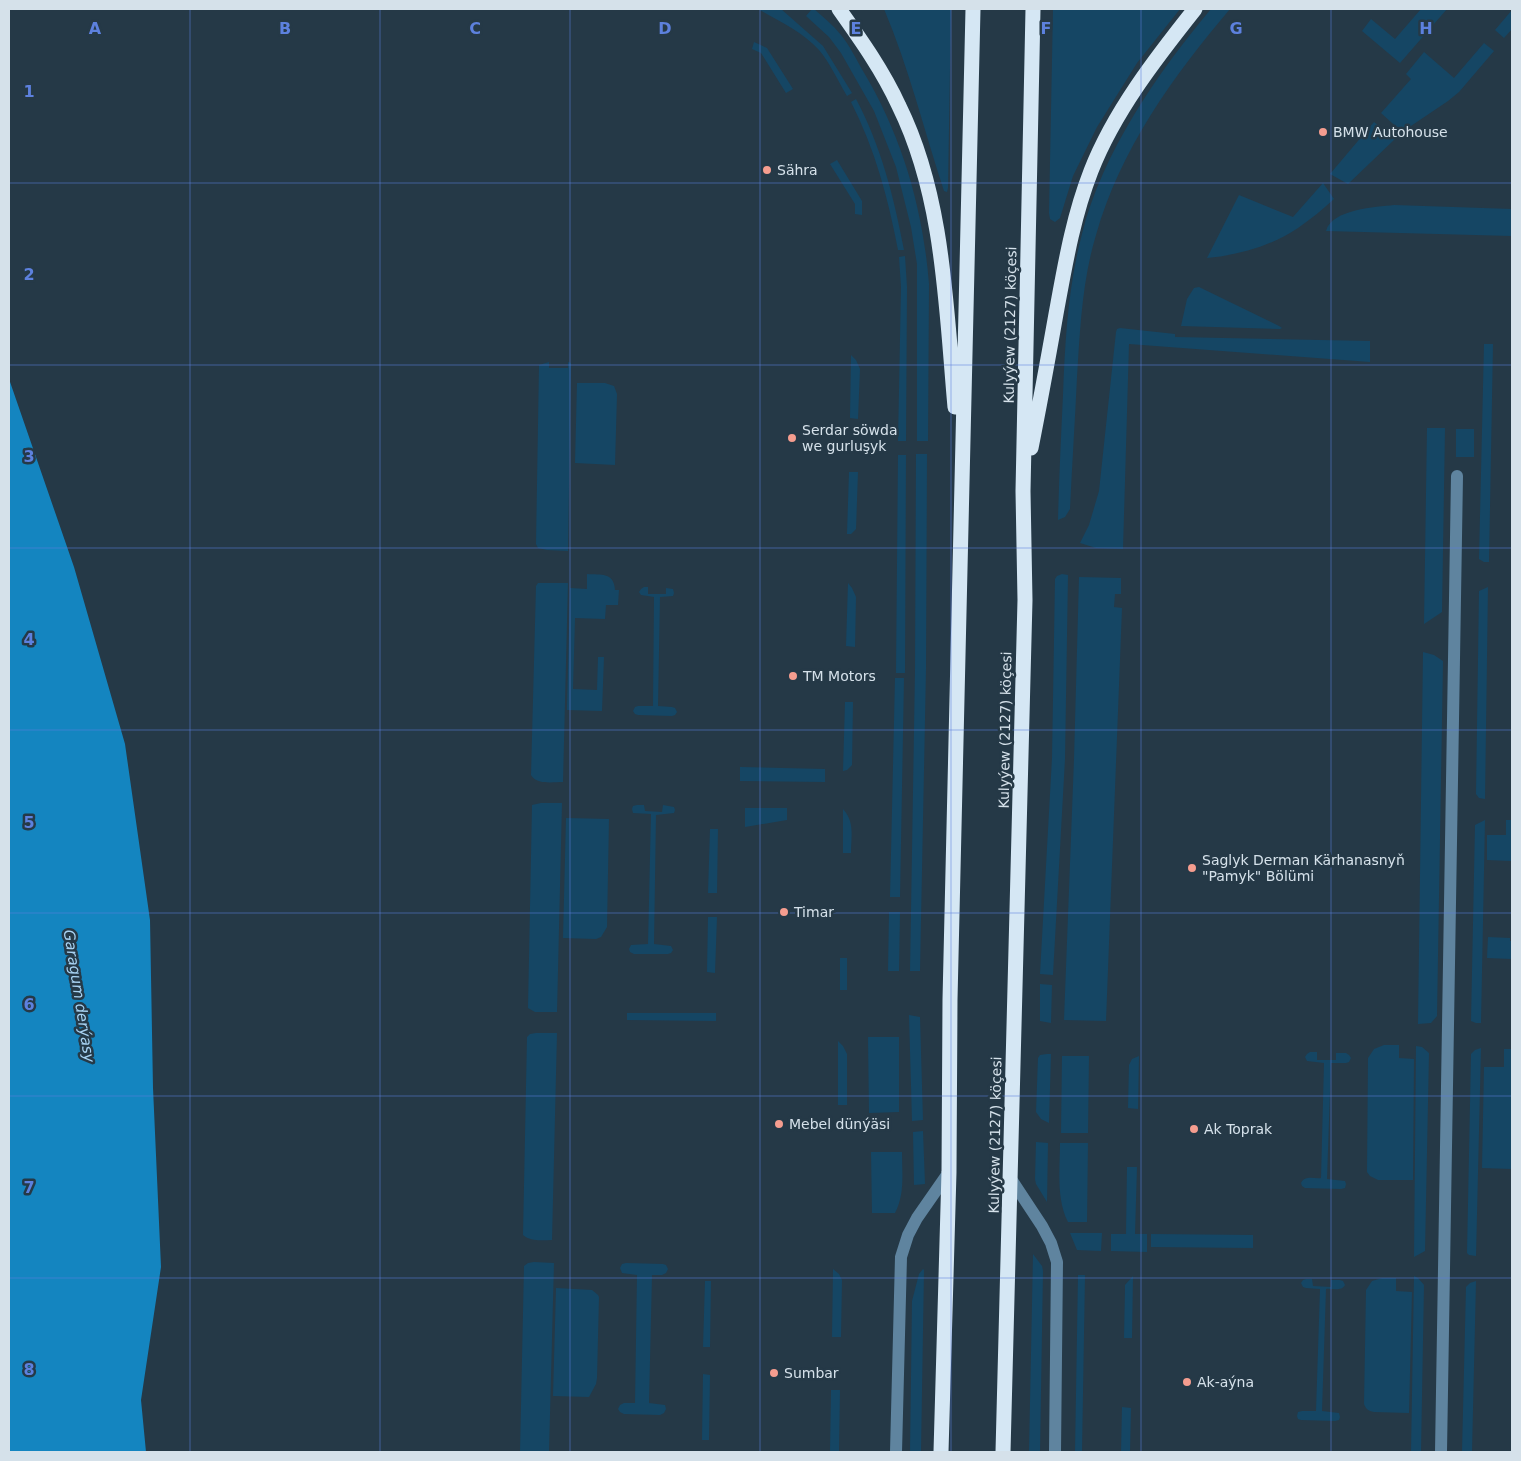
<svg xmlns="http://www.w3.org/2000/svg" width="1521" height="1461" font-family="'DejaVu Sans',sans-serif">
<style>
.green{fill:#154664}
.water{fill:#1485c0}
.lines{fill:none;stroke-linecap:round;stroke-linejoin:round}
.minor{stroke:#5f849f;stroke-width:12}
.highway{stroke:#d5e7f4;stroke-width:15}
.grid{fill:none;stroke:#5d81de;stroke-width:1;stroke-opacity:0.55}
.poi-dot{fill:#f59d8f;stroke:#253947;stroke-width:2}
.labels{text-anchor:middle;dominant-baseline:central;stroke-width:5;stroke-linejoin:round;paint-order:stroke}
.poi-label{font-size:14px;fill:#d5e1ea;stroke:#253947;text-anchor:start}
.street-label{font-size:14px;fill:#d5e1ea;stroke:#253947}
.water-label{font-size:15px;font-style:italic;fill:#a8d3f3;stroke:#253947}
.grid-label{font-size:16px;text-anchor:middle;font-weight:bold;fill:#5d81de;stroke:#253947;stroke-width:5;stroke-linejoin:round;paint-order:stroke}
</style>
<rect width="100%" height="100%" fill="#253947"/>
<!-- green -->
<path class="green" d="M 758,9 L 781,9 L 823,46 L 852,93 L 847,96 C 838,81 830,63 819,50 C 803,32 779,21 758,9 Z
M 812,9 L 814,9 C 823,17 833,25 841,35 C 850,46 856,59 863,71 C 902,136 923,208 929,284 L 928,441 L 917,441 L 917,264 L 911,227 L 896,167 L 874,111 L 841,53 L 829,37 L 806,16 Z
M 884,9 L 951,9 L 948,188 L 947,192 L 944,191 C 924,130 909,68 884,9 Z
M 1053,9 L 1180,9 L 1137,63 L 1097,127 L 1073,176 L 1060,218 L 1055,222 L 1050,219 L 1049,213 Z
M 1211,9 L 1230,9 C 1173,76 1120,150 1096,235 C 1082,281 1080,330 1077,377 C 1075,421 1072,465 1070,509 L 1065,517 L 1058,520 C 1059,479 1061,437 1063,395 C 1065,341 1068,287 1082,234 C 1102,153 1158,72 1211,9 Z
M 1421,9 L 1447,9 L 1400,63 L 1362,31 L 1371,19 L 1395,39 Z
M 1512,10 L 1512,29 L 1504,38 L 1495,30 Z
M 754,42 L 767,48 L 793,89 L 786,93 L 761,53 L 752,49 Z
M 1484,43 L 1494,51 L 1459,92 L 1448,101 L 1402,132 L 1381,113 L 1411,79 L 1406,74 L 1424,52 L 1454,78 Z
M 856,99 C 881,146 894,197 904,250 L 898,250 C 888,198 875,149 851,102 Z
M 1374,122 L 1395,139 L 1348,184 L 1330,174 Z
M 837,160 L 862,201 L 862,215 L 855,214 L 855,204 L 830,164 Z
M 1323,183 L 1334,199 C 1323,209 1311,219 1298,228 C 1271,246 1239,255 1207,258 L 1239,195 L 1293,217 Z
M 1394,205 L 1512,209 L 1512,236 L 1326,231 C 1332,209 1376,207 1394,205 Z
M 905,256 L 907,287 L 906,441 L 898,441 L 901,287 L 899,257 Z
M 1199,287 L 1279,326 L 1282,328 L 1280,329 L 1181,326 L 1187,299 L 1194,288 Z
M 1120,328 L 1175,334 L 1175,337 L 1370,341 L 1370,362 L 1129,344 L 1123,549 L 1096,548 L 1080,543 L 1089,525 L 1099,491 L 1116,332 L 1117,329 Z
M 1484,344 L 1493,344 L 1489,562 L 1484,562 L 1479,559 Z
M 851,355 L 856,360 L 860,369 L 858,419 L 850,418 Z
M 549,362 L 549,368 L 568,368 L 568,362 L 571,363 L 568,551 L 547,550 L 538,548 L 536,544 L 539,365 Z
M 577,383 L 605,383 L 614,386 L 617,394 L 615,465 L 575,463 Z
M 1427,428 L 1445,428 L 1442,612 L 1424,624 Z
M 1456,429 L 1474,429 L 1474,457 L 1456,457 Z
M 916,454 L 927,454 L 926,669 L 920,971 L 910,971 L 915,670 Z
M 898,455 L 906,455 L 905,673 L 896,673 Z
M 849,472 L 858,472 L 856,529 L 851,534 L 847,534 Z
M 587,574 C 601,575 614,572 615,590 L 619,590 L 618,605 L 606,605 L 605,619 L 575,618 L 573,689 L 597,690 L 598,657 L 604,657 L 602,711 L 567,710 L 570,588 L 587,589 Z
M 1062,574 L 1068,575 L 1065,759 L 1053,975 L 1040,974 L 1052,758 L 1055,579 L 1057,576 Z
M 1079,577 L 1121,578 L 1121,594 L 1115,594 L 1114,607 L 1122,608 L 1106,1021 L 1064,1020 L 1074,759 Z
M 538,583 L 568,583 L 563,782 C 553,782 536,785 531,775 L 536,586 Z
M 848,583 L 852,588 L 856,597 L 855,647 L 846,646 Z
M 644,587 L 648,587 L 648,594 L 666,594 L 666,588 L 673,589 L 674,593 L 673,596 L 660,597 L 658,706 L 672,707 L 675,708 L 677,712 L 675,715 L 672,716 L 638,715 L 635,714 L 633,711 L 635,707 L 638,706 L 653,706 L 654,597 L 641,595 L 639,592 L 641,589 Z
M 1488,587 L 1485,799 L 1479,798 L 1476,794 L 1479,591 Z
M 1423,652 L 1434,655 L 1443,661 L 1437,1016 L 1431,1023 L 1418,1024 Z
M 895,678 L 904,678 L 900,897 L 890,897 Z
M 845,702 L 853,702 L 852,765 L 847,770 L 843,771 Z
M 740,767 L 825,769 L 825,782 L 740,781 Z
M 541,803 L 562,803 L 557,1012 L 535,1012 L 528,1008 L 532,805 Z
M 637,805 L 644,805 L 645,811 L 662,812 L 663,805 L 674,807 L 675,810 L 674,813 L 656,815 L 654,944 L 671,946 L 673,950 L 671,953 L 668,954 L 634,954 L 630,952 L 629,949 L 631,945 L 648,944 L 651,814 L 633,813 L 632,809 L 633,806 Z
M 745,808 L 787,808 L 787,820 L 745,827 Z
M 843,809 C 855,822 851,836 851,853 L 843,853 Z
M 566,818 L 609,819 L 607,927 L 601,937 L 596,939 L 563,938 Z
M 1485,820 L 1481,1023 L 1476,1023 L 1471,1021 L 1475,825 Z
M 1506,820 L 1512,820 L 1511,861 L 1487,860 L 1487,835 L 1506,835 Z
M 710,829 L 718,829 L 717,893 L 708,893 Z
M 889,912 L 900,912 L 899,971 L 888,971 Z
M 708,917 L 717,917 L 715,973 L 707,972 Z
M 1488,937 L 1510,938 L 1510,941 L 1512,941 L 1512,959 L 1487,958 Z
M 840,958 L 847,958 L 847,990 L 840,990 Z
M 1040,984 L 1052,985 L 1051,1023 L 1040,1021 Z
M 627,1013 L 716,1013 L 716,1021 L 627,1020 Z
M 909,1015 L 920,1017 L 923,1120 L 912,1121 Z
M 536,1033 L 557,1033 L 552,1240 C 542,1240 531,1242 523,1235 L 527,1037 L 530,1034 Z
M 868,1037 L 899,1037 L 899,1112 L 869,1113 Z
M 838,1041 L 843,1046 L 847,1054 L 847,1105 L 838,1105 Z
M 1384,1045 L 1399,1045 L 1399,1058 L 1414,1059 L 1413,1180 L 1378,1180 L 1370,1176 L 1367,1172 L 1368,1058 L 1374,1049 Z
M 1416,1046 L 1422,1047 L 1429,1053 L 1425,1251 L 1414,1257 Z
M 1481,1048 L 1476,1256 L 1469,1255 L 1467,1253 L 1471,1054 L 1475,1050 Z
M 1504,1049 L 1512,1049 L 1512,1169 L 1482,1168 L 1484,1067 L 1504,1067 Z
M 1310,1052 L 1317,1052 L 1317,1060 L 1336,1060 L 1336,1053 L 1346,1053 L 1349,1055 L 1351,1058 L 1349,1062 L 1346,1063 L 1331,1063 L 1327,1179 L 1345,1181 L 1346,1184 L 1345,1188 L 1341,1189 L 1305,1188 L 1302,1186 L 1301,1183 C 1305,1175 1314,1179 1321,1178 L 1324,1063 L 1307,1061 L 1305,1057 L 1307,1054 Z
M 1047,1054 L 1051,1054 L 1049,1123 L 1041,1119 L 1036,1112 L 1038,1058 L 1040,1055 Z
M 1062,1056 L 1089,1056 L 1088,1133 L 1061,1133 Z
M 1139,1056 L 1138,1109 L 1128,1108 L 1129,1065 L 1132,1059 Z
M 923,1131 L 925,1184 L 914,1185 L 913,1132 Z
M 1036,1142 L 1048,1143 L 1047,1202 L 1036,1184 L 1035,1179 Z
M 1060,1143 L 1088,1143 L 1087,1222 L 1068,1222 C 1056,1198 1060,1169 1060,1143 Z
M 871,1152 L 902,1152 C 902,1173 905,1194 895,1213 L 872,1213 Z
M 1127,1167 L 1137,1167 L 1135,1234 L 1147,1234 L 1147,1252 L 1111,1251 L 1111,1234 L 1126,1234 Z
M 1070,1233 L 1102,1233 L 1101,1251 L 1077,1250 Z
M 1151,1234 L 1253,1235 L 1253,1248 L 1151,1247 Z
M 1033,1254 L 1042,1266 L 1043,1271 L 1040,1452 L 1029,1452 Z
M 534,1262 L 554,1263 L 549,1452 L 520,1452 L 524,1266 L 528,1263 Z
M 626,1263 L 663,1264 L 666,1265 L 668,1269 L 666,1273 L 662,1275 L 652,1275 L 649,1403 L 665,1405 L 666,1409 L 664,1413 L 660,1415 L 624,1414 L 620,1412 L 618,1409 L 620,1405 L 624,1403 L 635,1403 L 637,1275 L 622,1273 L 620,1268 L 622,1264 Z
M 833,1269 L 839,1274 L 842,1280 L 841,1337 L 832,1337 Z
M 923,1269 L 924,1270 L 921,1452 L 910,1452 L 912,1301 L 919,1274 Z
M 1078,1275 L 1085,1275 L 1082,1452 L 1075,1452 Z
M 1133,1276 L 1132,1338 L 1124,1338 L 1125,1289 L 1125,1285 Z
M 1414,1276 L 1418,1278 L 1424,1285 L 1421,1452 L 1411,1452 Z
M 1382,1278 L 1396,1278 L 1396,1291 L 1412,1292 L 1409,1413 L 1374,1412 C 1368,1411 1366,1409 1364,1404 L 1366,1290 L 1372,1281 Z
M 1306,1279 L 1312,1279 L 1313,1286 L 1331,1287 L 1331,1280 L 1340,1280 L 1343,1281 L 1345,1285 C 1341,1292 1332,1288 1326,1289 L 1322,1411 L 1339,1413 L 1340,1417 L 1339,1420 L 1335,1421 L 1301,1420 L 1298,1419 L 1297,1416 L 1298,1412 L 1302,1411 L 1316,1411 L 1320,1289 L 1306,1288 L 1303,1287 L 1301,1283 L 1303,1280 Z
M 705,1281 L 711,1281 L 710,1347 L 703,1347 Z
M 1476,1281 L 1472,1452 L 1462,1452 L 1466,1287 L 1470,1283 Z
M 556,1288 L 592,1290 L 598,1295 L 599,1297 L 597,1378 L 596,1384 L 589,1397 L 553,1396 Z
M 703,1374 L 710,1375 L 709,1440 L 702,1440 Z
M 831,1390 L 840,1390 L 839,1452 L 830,1452 Z
M 1122,1407 L 1131,1408 L 1130,1452 L 1121,1452 Z"/>
<!-- water -->
<path class="water" d="M 9,379 L 74,567 L 125,744 L 150,920 L 153,1088 L 161,1267 L 141,1400 L 146,1452 L 9,1452 Z"/>
<g class="lines">
<!-- minor -->
<path class="minor" d="M 1011,1179 L 1042,1226 L 1051,1243 L 1057,1262 L 1055,1452
M 896,1452 L 901,1257 L 908,1235 L 917,1218 L 949,1172
M 1441,1452 L 1457,476"/>
<!-- highway -->
<path class="highway" d="M 839,9 C 861,40 883,71 899,106 C 944,197 946,308 955,407
M 1031,448 C 1040,403 1048,359 1056,314 C 1065,265 1073,217 1091,171 C 1114,112 1156,58 1195,9
M 941,1452 L 949,1172 L 950,1000 L 973,9
M 1003,1452 L 1025,600 L 1023,491 L 1033,9"/>
</g>
<!-- grid -->
<path class="grid" d="M 190,9 L 190,1452M 380,9 L 380,1452M 570,9 L 570,1452M 760,9 L 760,1452M 951,9 L 951,1452M 1141,9 L 1141,1452M 1331,9 L 1331,1452M 9,183 L 1512,183M 9,365 L 1512,365M 9,548 L 1512,548M 9,730 L 1512,730M 9,913 L 1512,913M 9,1096 L 1512,1096M 9,1278 L 1512,1278"/>
<!-- markers -->
<g class="poi-dot">
<circle cx="1323" cy="132" r="5"/>
<circle cx="767" cy="170" r="5"/>
<circle cx="792" cy="438" r="5"/>
<circle cx="793" cy="676" r="5"/>
<circle cx="1192" cy="868" r="5"/>
<circle cx="784" cy="912" r="5"/>
<circle cx="779" cy="1124" r="5"/>
<circle cx="1194" cy="1129" r="5"/>
<circle cx="774" cy="1373" r="5"/>
<circle cx="1187" cy="1382" r="5"/>
</g>
<g class="labels">
<!-- poi labels -->
<g class="poi-label">
<text x="1333" y="132">BMW Autohouse</text>
<text x="777" y="170">Sähra</text>
<text x="802" y="430">Serdar söwda<tspan x="802" dy="16">we gurluşyk</tspan></text>
<text x="803" y="676">TM Motors</text>
<text x="1202" y="860">Saglyk Derman Kärhanasnyň<tspan x="1202" dy="16">"Pamyk" Bölümi</tspan></text>
<text x="794" y="912">Timar</text>
<text x="789" y="1124">Mebel dünýäsi</text>
<text x="1204" y="1129">Ak Toprak</text>
<text x="784" y="1373">Sumbar</text>
<text x="1197" y="1382">Ak-aýna</text>
</g>
<!-- street labels -->
<g class="street-label">
<text transform="translate(1010 325) rotate(-89)">Kulyýew (2127) köçesi</text>
<text transform="translate(1005 730) rotate(-89)">Kulyýew (2127) köçesi</text>
<text transform="translate(995 1135) rotate(-89)">Kulyýew (2127) köçesi</text>
</g>
<!-- water labels -->
<g class="water-label">
<text transform="translate(79 996) rotate(81)">Garagum derýasy</text>
</g>
</g>
<g class="grid-label">
<text x="95" y="34">A</text>
<text x="285" y="34">B</text>
<text x="475" y="34">C</text>
<text x="665" y="34">D</text>
<text x="856" y="34">E</text>
<text x="1046" y="34">F</text>
<text x="1236" y="34">G</text>
<text x="1426" y="34">H</text>
<text x="29" y="97">1</text>
<text x="29" y="280">2</text>
<text x="29" y="462">3</text>
<text x="29" y="645">4</text>
<text x="29" y="828">5</text>
<text x="29" y="1010">6</text>
<text x="29" y="1193">7</text>
<text x="29" y="1375">8</text>
</g>
<!-- border -->
<rect width="1521" height="1461" fill="none" stroke="#d5e1ea" stroke-width="20"/>
</svg>
